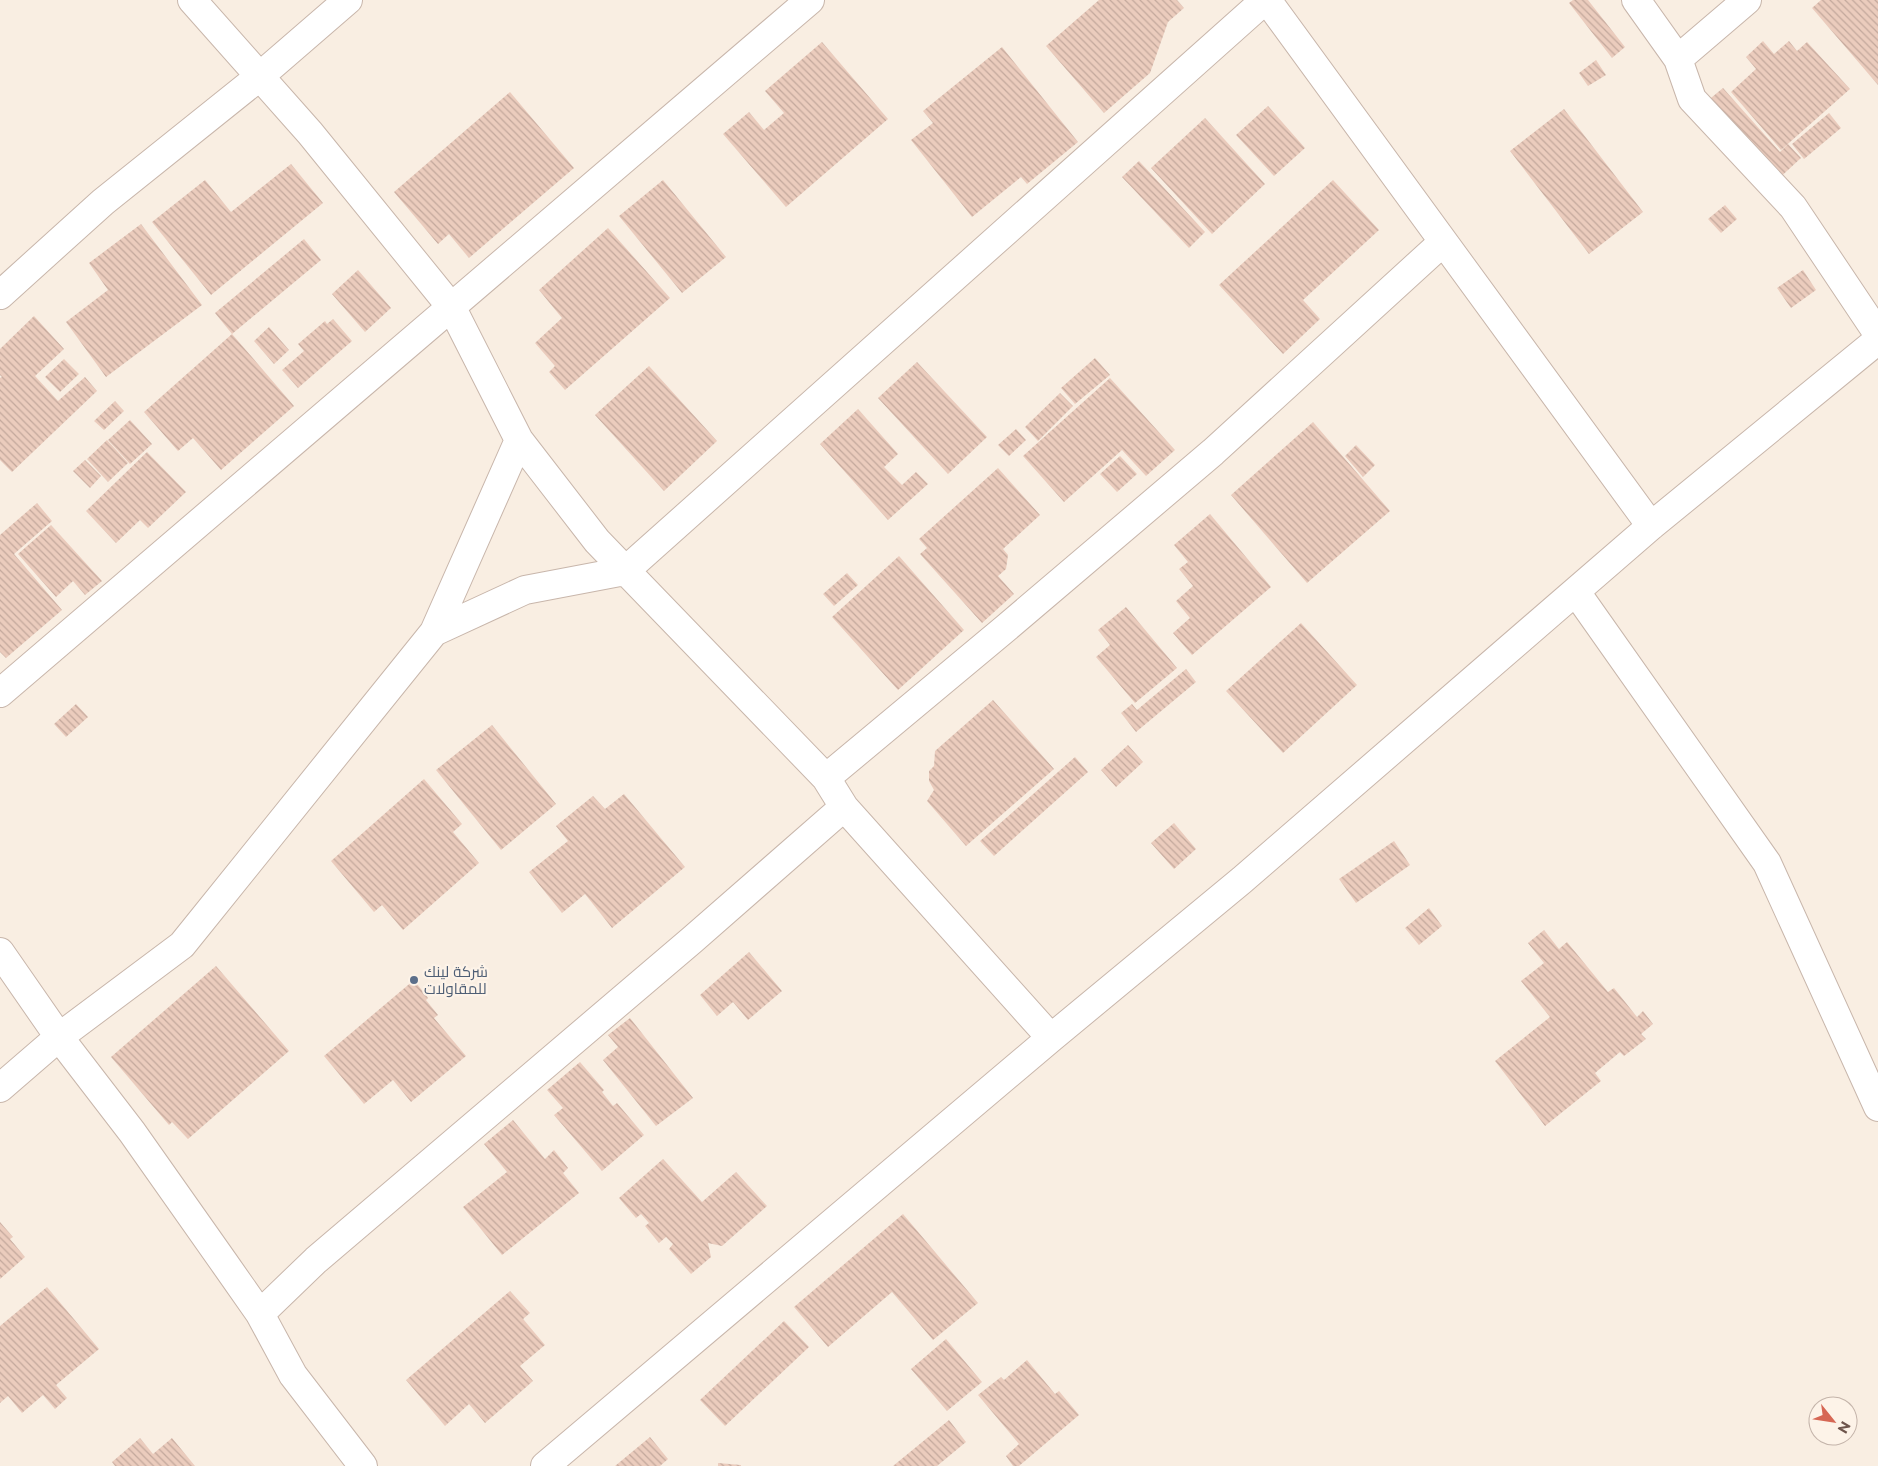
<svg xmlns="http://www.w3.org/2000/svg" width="1878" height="1466" font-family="Montserrat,Cairo,sans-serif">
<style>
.building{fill:url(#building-back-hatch)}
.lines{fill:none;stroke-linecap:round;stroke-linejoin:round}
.minor-casing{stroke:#c8b6ab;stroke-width:30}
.minor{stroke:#fff;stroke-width:28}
.service-dot{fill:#5c6f8a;stroke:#fdf3e8;stroke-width:2}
.labels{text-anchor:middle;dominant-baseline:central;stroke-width:4.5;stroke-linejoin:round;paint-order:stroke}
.service-label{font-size:15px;fill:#4e5e75;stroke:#fdf3e8;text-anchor:start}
</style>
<defs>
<pattern id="building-back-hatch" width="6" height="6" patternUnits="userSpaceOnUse" patternTransform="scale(1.25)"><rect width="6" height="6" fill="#ebccbd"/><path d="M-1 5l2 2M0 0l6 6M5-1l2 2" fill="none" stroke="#c3a89c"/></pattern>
</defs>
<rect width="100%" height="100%" fill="#f9eee2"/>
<!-- building -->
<path class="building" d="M 1099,0 L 1177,0 L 1184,8 L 1168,22 L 1150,73 L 1104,113 L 1046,46 Z
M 1573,0 L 1588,0 L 1625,47 L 1612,58 L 1569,3 Z
M 1821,0 L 1878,0 L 1878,85 L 1812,8 Z
M 1763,41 L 1774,54 L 1789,41 L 1797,51 L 1807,42 L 1850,89 L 1781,150 L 1731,92 L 1756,69 L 1746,57 Z
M 822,42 L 888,119 L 786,207 L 723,134 L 749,112 L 764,130 L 784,113 L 765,91 Z
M 1002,47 L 1078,142 L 1027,184 L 1021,177 L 972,217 L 911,140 L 933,123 L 923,111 Z
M 1596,60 L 1606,75 L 1588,86 L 1579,73 Z
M 1723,88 L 1780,152 L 1788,144 L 1801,158 L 1776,181 L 1706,102 Z
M 510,92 L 574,168 L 469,258 L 449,234 L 438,244 L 394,192 Z
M 1268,106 L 1305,148 L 1274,176 L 1236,135 Z
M 1564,109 L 1643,212 L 1589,254 L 1510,151 Z
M 1829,113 L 1841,128 L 1804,159 L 1792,144 Z
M 1205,118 L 1265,184 L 1212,234 L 1151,168 Z
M 1139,161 L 1205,232 L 1189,248 L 1122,177 Z
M 291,164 L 323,203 L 211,295 L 152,222 L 205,180 L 231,212 Z
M 663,180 L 726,257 L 682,293 L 619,216 Z
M 1333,180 L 1379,230 L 1303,300 L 1320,319 L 1283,354 L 1219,285 Z
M 1725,205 L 1737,219 L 1721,233 L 1708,219 Z
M 141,224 L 202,305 L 106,377 L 66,322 L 108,290 L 89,263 Z
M 608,228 L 670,298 L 565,390 L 549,372 L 555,366 L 535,343 L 562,318 L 539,290 Z
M 304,239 L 321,260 L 232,334 L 215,313 Z
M 358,270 L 391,308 L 365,332 L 332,294 Z
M 1803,270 L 1816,290 L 1791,308 L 1777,288 Z
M 34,316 L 64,349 L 35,376 L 58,401 L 85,377 L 97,391 L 12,472 L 0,460 L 0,378 L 2,377 L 0,375 L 0,349 Z
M 333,319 L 352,341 L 298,388 L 282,370 L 304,351 L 298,344 L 325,321 L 327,324 Z
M 269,327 L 289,350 L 274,364 L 254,341 Z
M 232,334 L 294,406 L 221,470 L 193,438 L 178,451 L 144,412 Z
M 1095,358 L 1110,375 L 1075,404 L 1061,388 Z
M 64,359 L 79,374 L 60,392 L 45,377 Z
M 917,362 L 987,437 L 948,474 L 878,398 Z
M 649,366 L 717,441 L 664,491 L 595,415 Z
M 1110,378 L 1175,450 L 1146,476 L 1122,450 L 1064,502 L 1023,456 Z
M 1060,393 L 1073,406 L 1038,441 L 1025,427 Z
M 115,401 L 124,411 L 104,430 L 94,421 Z
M 858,409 L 898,454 L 884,467 L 902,485 L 916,472 L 928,484 L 888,520 L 820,444 Z
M 130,420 L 152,444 L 130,464 L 108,440 Z
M 1313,422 L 1390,511 L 1307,583 L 1231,495 Z
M 1016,429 L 1026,440 L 1009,456 L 998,445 Z
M 107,440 L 128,463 L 108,482 L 87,459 Z
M 1356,445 L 1375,465 L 1363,477 L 1345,456 Z
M 147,452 L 186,492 L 148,528 L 140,520 L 116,543 L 86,511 Z
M 1120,456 L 1137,474 L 1117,492 L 1100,474 Z
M 85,460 L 101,476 L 90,488 L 73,471 Z
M 998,468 L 1040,515 L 1003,549 L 1008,555 L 1006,569 L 998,576 L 1014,594 L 982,623 L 920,554 L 927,548 L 919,539 Z
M 37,503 L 52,521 L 14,554 L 62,610 L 6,658 L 0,652 L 0,535 Z
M 1210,514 L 1271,587 L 1192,655 L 1173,633 L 1190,618 L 1176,601 L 1193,586 L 1179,569 L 1188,562 L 1174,545 Z
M 51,525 L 102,581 L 85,595 L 73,581 L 56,597 L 18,554 Z
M 899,556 L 964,630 L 898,690 L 832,617 Z
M 847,573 L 858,585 L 834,606 L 823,594 Z
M 1126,607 L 1177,668 L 1135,703 L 1096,657 L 1110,645 L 1098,630 Z
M 1301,623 L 1357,685 L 1283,753 L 1226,691 Z
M 1186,669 L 1196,682 L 1136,732 L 1121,713 L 1132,704 L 1137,710 Z
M 993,700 L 1054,769 L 966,846 L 927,801 L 934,790 L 929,781 L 929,771 L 934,766 L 935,751 Z
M 76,704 L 88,717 L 66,737 L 54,724 Z
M 492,725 L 556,804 L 501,850 L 436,770 Z
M 1128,745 L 1143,762 L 1116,787 L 1101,770 Z
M 1075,757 L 1088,772 L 994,856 L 980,841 Z
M 424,779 L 462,824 L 453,832 L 479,863 L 403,930 L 382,905 L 374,912 L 331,861 Z
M 624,794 L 685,867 L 612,928 L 585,894 L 562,913 L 529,872 L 568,841 L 556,826 L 593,796 L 605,809 Z
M 1174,823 L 1196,849 L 1174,869 L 1151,843 Z
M 1394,841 L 1410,865 L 1356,903 L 1339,879 Z
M 1429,908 L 1442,926 L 1419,945 L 1405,928 Z
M 1544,930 L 1559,949 L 1567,942 L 1608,992 L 1614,988 L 1637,1017 L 1643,1011 L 1653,1024 L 1641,1034 L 1646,1039 L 1624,1056 L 1620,1052 L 1595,1073 L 1601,1081 L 1545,1126 L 1495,1061 L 1550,1017 L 1521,981 L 1544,963 L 1528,943 Z
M 749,952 L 782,991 L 748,1020 L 733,1002 L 717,1016 L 700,995 Z
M 216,966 L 289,1051 L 188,1139 L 172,1122 L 169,1125 L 111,1057 Z
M 414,980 L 428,998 L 426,1000 L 438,1015 L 434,1018 L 466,1056 L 411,1102 L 393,1080 L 364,1104 L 324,1056 Z
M 630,1018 L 693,1098 L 656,1126 L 603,1060 L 618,1047 L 608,1035 Z
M 580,1062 L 604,1090 L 602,1092 L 613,1106 L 617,1103 L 644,1135 L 602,1171 L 554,1115 L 563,1108 L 547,1090 Z
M 513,1120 L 545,1159 L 554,1150 L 568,1168 L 563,1173 L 579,1193 L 502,1255 L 463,1207 L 507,1172 L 484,1144 Z
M 663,1159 L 702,1202 L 736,1172 L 767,1206 L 722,1246 L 708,1243 L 711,1257 L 691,1274 L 669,1249 L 673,1244 L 666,1237 L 659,1243 L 645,1226 L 649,1223 L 641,1214 L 636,1218 L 619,1198 Z
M 903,1214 L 978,1303 L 933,1340 L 892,1292 L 828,1347 L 794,1307 Z
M 0,1222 L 13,1237 L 10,1239 L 25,1257 L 0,1279 Z
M 47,1287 L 99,1349 L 56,1385 L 67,1398 L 55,1409 L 43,1395 L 22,1413 L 8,1396 L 0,1403 L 0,1326 Z
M 510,1291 L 530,1313 L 523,1319 L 545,1345 L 520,1366 L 533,1381 L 485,1423 L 469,1404 L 445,1426 L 406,1380 Z
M 784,1321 L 809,1347 L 725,1426 L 700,1400 Z
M 946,1339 L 982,1382 L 947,1411 L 911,1369 Z
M 1027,1360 L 1055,1394 L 1059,1391 L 1079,1415 L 1019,1466 L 1013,1466 L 1006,1456 L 1019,1444 L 978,1395 L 1001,1377 L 1004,1380 Z
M 949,1420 L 966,1442 L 937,1466 L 893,1466 Z
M 650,1437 L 668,1459 L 660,1466 L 615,1466 Z
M 140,1438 L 153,1454 L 172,1438 L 195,1466 L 115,1466 L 112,1462 Z
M 718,1463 L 741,1465 L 741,1466 L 718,1466 Z"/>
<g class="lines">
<defs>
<path id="minor" d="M 192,0 L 310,133 L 452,308 L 519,440 L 597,541 L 826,778 L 844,807 L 1051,1038
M 1267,0 L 1651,526
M 1636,0 L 1678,59 L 1692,99 L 1793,207 L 1878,334
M 1678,59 L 1747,0
M 0,295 L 103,202 L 259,77 L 348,0
M 1576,592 L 1767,863 L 1878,1107
M 434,632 L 525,590 L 625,571 L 1265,0
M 0,693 L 810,0
M 826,778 L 1006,628 L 1213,452 L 1443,242
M 0,952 L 59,1037 L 132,1132 L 225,1264 L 260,1314 L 293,1375 L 363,1466
M 0,1088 L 59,1037 L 182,945 L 434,632 L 519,440
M 260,1314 L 316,1260 L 692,940 L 844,807
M 545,1466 L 1051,1038 L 1242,880 L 1651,526 L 1878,340"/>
</defs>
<!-- minor casing -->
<use href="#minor" class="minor-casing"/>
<!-- minor -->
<use href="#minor" class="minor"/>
</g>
<!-- markers -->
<circle class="service-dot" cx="414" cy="980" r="5"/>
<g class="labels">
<!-- service labels -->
<g class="service-label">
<text x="424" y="971">شركة لينك<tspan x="424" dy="17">للمقاولات</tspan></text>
</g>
</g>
<!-- north arrow -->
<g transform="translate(1833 1421) rotate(120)"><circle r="24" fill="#fdf3e8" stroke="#c4b4aa"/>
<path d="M0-4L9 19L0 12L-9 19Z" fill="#d66754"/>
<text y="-8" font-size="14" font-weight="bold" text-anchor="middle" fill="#6e554c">N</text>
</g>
</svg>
